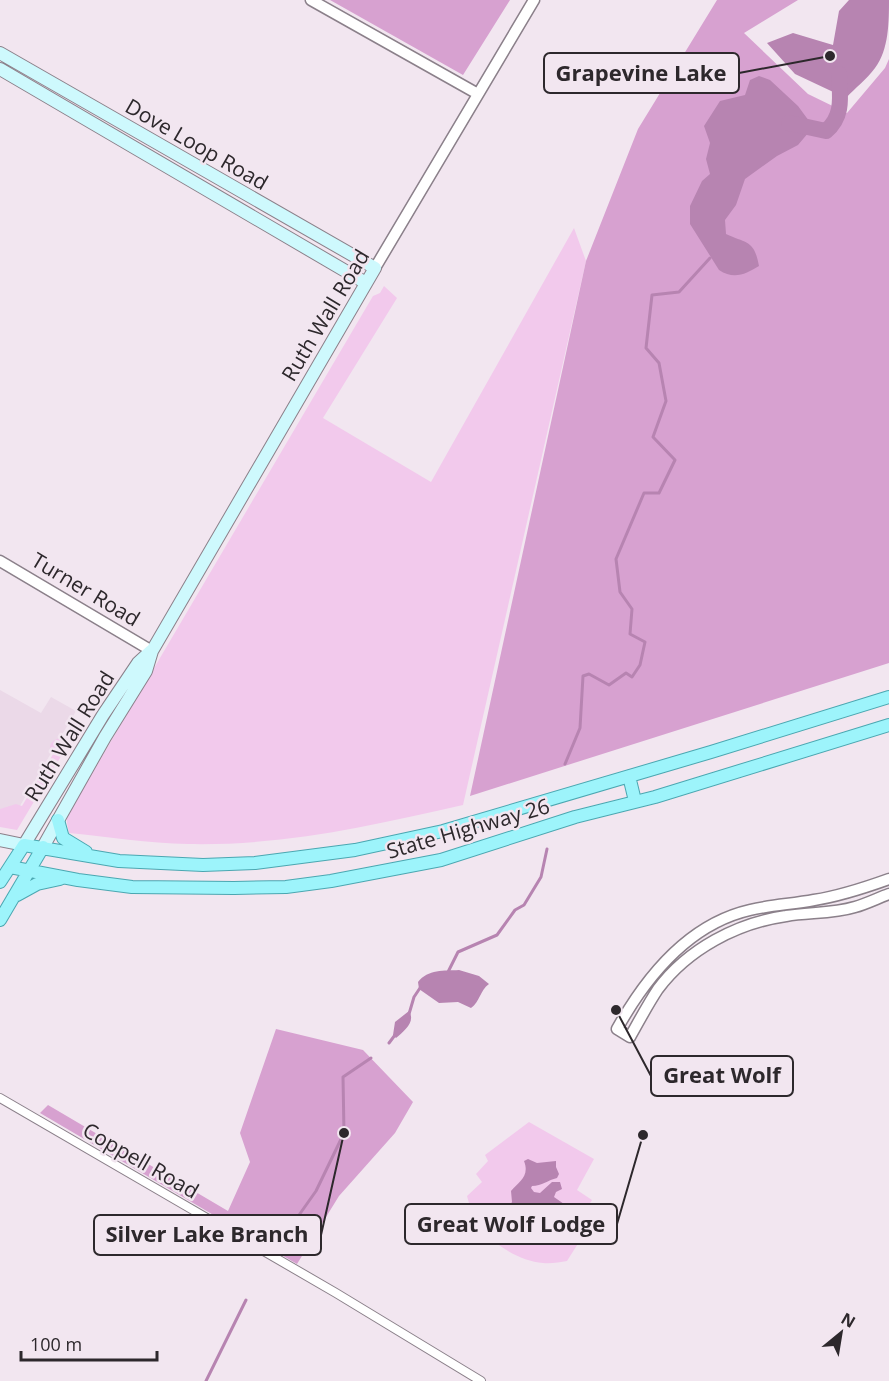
<svg xmlns="http://www.w3.org/2000/svg" width="889" height="1381" font-family="'Open Sans',sans-serif">
<style>
.built{fill:#ebd9e8}
.green{fill:#f2c9ec}
.forest{fill:#d7a1d0}
.water{fill:#b784b1}
.lines{fill:none;stroke-linecap:round;stroke-linejoin:round}
.stream{stroke:#b784b1;stroke-width:3}
.river{stroke:#b784b1;stroke-width:16}
.minor-casing{stroke:#8b808a;stroke-width:10}
.tertiary-casing{stroke:#8b808a;stroke-width:13}
.secondary-casing{stroke:#8b808a;stroke-width:14}
.primary-casing{stroke:#4ba7b1;stroke-width:14}
.minor{stroke:#fff;stroke-width:8}
.tertiary{stroke:#fff;stroke-width:10}
.secondary{stroke:#cef9fd;stroke-width:12}
.primary{stroke:#9df4fb;stroke-width:12}
.labels{text-anchor:middle;dominant-baseline:central;stroke-width:5;stroke-linejoin:round;paint-order:stroke}
.street-label{font-size:21px;fill:#2d282c;stroke:#f2e6f0}
.leader{fill:none;stroke:#2d282c;stroke-width:2}
.callout-dot{fill:#2d282c;stroke:#f2e6f0;stroke-width:2}
.callout{fill:#f2e6f0;stroke:#2d282c;stroke-width:2}
.callout-label{font-size:22px;text-anchor:middle;font-weight:bold;fill:#2d282c}
</style>
<rect width="100%" height="100%" fill="#f2e6f0"/>
<!-- built -->
<path class="built" d="M 0,690 L 41,713 L 51,697 L 76,711 L 8,826 L 0,824 Z"/>
<!-- green -->
<path class="green" d="M 574,228 L 586,261 L 463,805 C 370,826 284,846 188,844 C 148,843 109,837 69,833 L 67,823 L 67,816 L 373,296 L 380,293 L 384,286 L 397,298 L 323,418 L 431,482 Z
M 61,738 L 69,743 L 17,830 L 0,827 L 0,809 L 16,804 L 22,806 L 55,751 L 50,748 C 50,742 55,739 61,738 Z
M 529,1122 L 594,1159 L 577,1190 L 592,1200 L 582,1216 L 591,1223 L 567,1261 C 560,1262 551,1264 543,1263 C 517,1261 487,1241 475,1218 C 471,1211 469,1203 467,1196 L 482,1182 L 476,1174 L 488,1161 L 485,1155 Z"/>
<!-- forest -->
<path class="forest" d="M 330,0 L 510,0 L 463,75 Z
M 717,0 L 798,0 L 744,33 L 808,94 L 847,113 L 885,68 L 889,59 L 889,663 L 470,796 L 586,261 L 638,129 Z
M 276,1029 L 363,1050 L 413,1102 L 395,1133 L 339,1196 L 297,1264 L 40,1113 L 48,1105 L 228,1211 L 250,1162 L 240,1133 Z"/>
<!-- water -->
<path class="water" d="M 849,0 L 889,0 C 889,21 889,50 875,68 C 867,79 855,88 846,98 L 795,74 L 767,43 L 793,33 L 833,45 L 839,11 Z
M 759,76 L 770,80 L 798,106 L 809,121 L 809,132 L 798,145 L 777,156 L 745,179 L 736,205 L 725,220 L 726,234 C 748,244 754,240 759,266 C 746,274 734,280 719,270 L 690,224 L 690,206 L 702,181 L 710,174 L 706,159 L 710,143 L 704,126 L 720,101 L 745,95 L 750,80 Z
M 459,970 L 479,976 L 489,984 C 480,990 480,1002 471,1008 L 458,1002 L 439,1003 L 419,989 L 418,982 C 428,969 444,971 459,970 Z
M 409,1011 C 416,1022 404,1031 396,1038 L 393,1035 L 395,1022 Z
M 528,1159 L 537,1163 L 556,1161 L 556,1167 L 559,1174 L 557,1178 C 548,1180 542,1186 532,1186 L 531,1188 L 534,1192 L 540,1193 L 552,1182 L 560,1182 L 562,1189 L 556,1192 L 554,1197 L 564,1204 L 558,1213 L 544,1207 L 543,1211 L 546,1214 L 533,1229 L 524,1220 L 538,1208 L 537,1204 L 534,1204 L 527,1210 L 516,1207 L 512,1210 L 509,1207 L 512,1202 L 511,1191 C 519,1182 530,1176 524,1161 Z"/>
<g class="lines">
<!-- stream -->
<path class="stream" d="M 565,764 L 580,728 L 583,676 L 589,674 L 609,685 L 626,673 L 632,677 L 640,665 L 645,642 L 630,634 L 632,609 L 620,592 L 616,559 L 644,493 L 659,493 L 675,460 L 653,437 L 666,401 L 659,363 L 646,348 L 652,295 L 679,292 L 710,258
M 448,972 L 458,952 L 497,935 L 515,910 L 524,905 L 541,877 L 547,849
M 409,1014 L 414,997 L 420,988
M 389,1043 L 395,1035
M 275,1249 L 316,1191 L 344,1133 L 343,1077 L 371,1058
M 206,1381 L 246,1300"/>
<!-- river -->
<path class="river" d="M 789,123 L 826,131 C 844,116 840,96 839,74"/>
<defs>
<path id="minor" d="M 0,1098 L 336,1293 L 481,1381"/>
<path id="tertiary" d="M 311,0 L 478,94
M 375,268 L 534,0
M 0,561 L 152,651
M 889,879 C 864,888 840,896 814,900 C 793,904 771,905 750,910 C 689,924 646,977 617,1029 L 630,1037 C 639,1021 648,1004 658,989 C 688,949 737,923 786,916 C 809,912 832,914 855,907 C 866,904 878,898 889,894"/>
<path id="secondary" d="M 0,53 L 375,268 L 152,651 L 146,671 L 105,737 L 43,847
M 0,69 L 366,283
M 0,840 L 24,845 L 103,715 L 138,663 L 151,651"/>
<path id="primary" d="M 629,776 L 635,801
M 58,820 L 63,838 L 86,852
M 10,867 L 78,880 L 132,887 L 234,888 L 286,887 L 331,881 L 441,860 L 575,817 L 655,797 L 889,725
M 0,882 L 24,845 L 119,861 L 203,865 L 255,863 L 355,850 L 443,831 L 711,752 L 889,697
M 17,895 L 37,884 L 60,879
M 0,920 L 43,847"/>
</defs>
<!-- minor casing -->
<use href="#minor" class="minor-casing"/>
<!-- tertiary casing -->
<use href="#tertiary" class="tertiary-casing"/>
<!-- secondary casing -->
<use href="#secondary" class="secondary-casing"/>
<!-- primary casing -->
<use href="#primary" class="primary-casing"/>
<!-- minor -->
<use href="#minor" class="minor"/>
<!-- tertiary -->
<use href="#tertiary" class="tertiary"/>
<!-- secondary -->
<use href="#secondary" class="secondary"/>
<!-- primary -->
<use href="#primary" class="primary"/>
</g>
<g class="labels">
<!-- street labels -->
<g class="street-label">
<text transform="translate(197 144) rotate(30)">Dove Loop Road</text>
<text transform="translate(325 315) rotate(-59)">Ruth Wall Road</text>
<text transform="translate(86 589) rotate(31)">Turner Road</text>
<text transform="translate(69 736) rotate(-58)">Ruth Wall Road</text>
<text transform="translate(468 828) rotate(-16)">State Highway 26</text>
<text transform="translate(141 1160) rotate(30)">Coppell Road</text>
</g>
</g>
<!-- callouts -->
<path class="leader" d="M830 56L739 73M616 1010L651 1076M643 1135L617 1224M344 1133L321 1235"/>
<g class="callout-dot">
<circle cx="830" cy="56" r="6"/>
<circle cx="616" cy="1010" r="6"/>
<circle cx="643" cy="1135" r="6"/>
<circle cx="344" cy="1133" r="6"/>
</g>
<g class="callout">
<rect x="544" y="53" width="195" height="40" rx="6"/>
<rect x="651" y="1056" width="142" height="40" rx="6"/>
<rect x="405" y="1204" width="212" height="40" rx="6"/>
<rect x="94" y="1215" width="227" height="40" rx="6"/>
</g>
<g class="callout-label">
<text x="641" y="81">Grapevine Lake</text>
<text x="722" y="1083">Great Wolf</text>
<text x="511" y="1232">Great Wolf Lodge</text>
<text x="207" y="1242">Silver Lake Branch</text>
</g>
<!-- north arrow -->
<g transform="translate(841 1333) rotate(30)" stroke="#f2e6f0" stroke-width="4.5" paint-order="stroke">
<path d="M0-4.5L10 22L0 15L-10 22Z" fill="#2d282c"/>
<text y="-9" font-size="16" font-weight="bold" text-anchor="middle" fill="#2d282c">N</text>
</g>
<!-- scale -->
<path d="M21 1351v9h136v-9" fill="none" stroke="#2d282c" stroke-width="3"/>
<text x="30" y="1351" font-size="18" fill="#2d282c" stroke="#f2e6f0" stroke-width="4.5" paint-order="stroke">100 m</text>
</svg>
